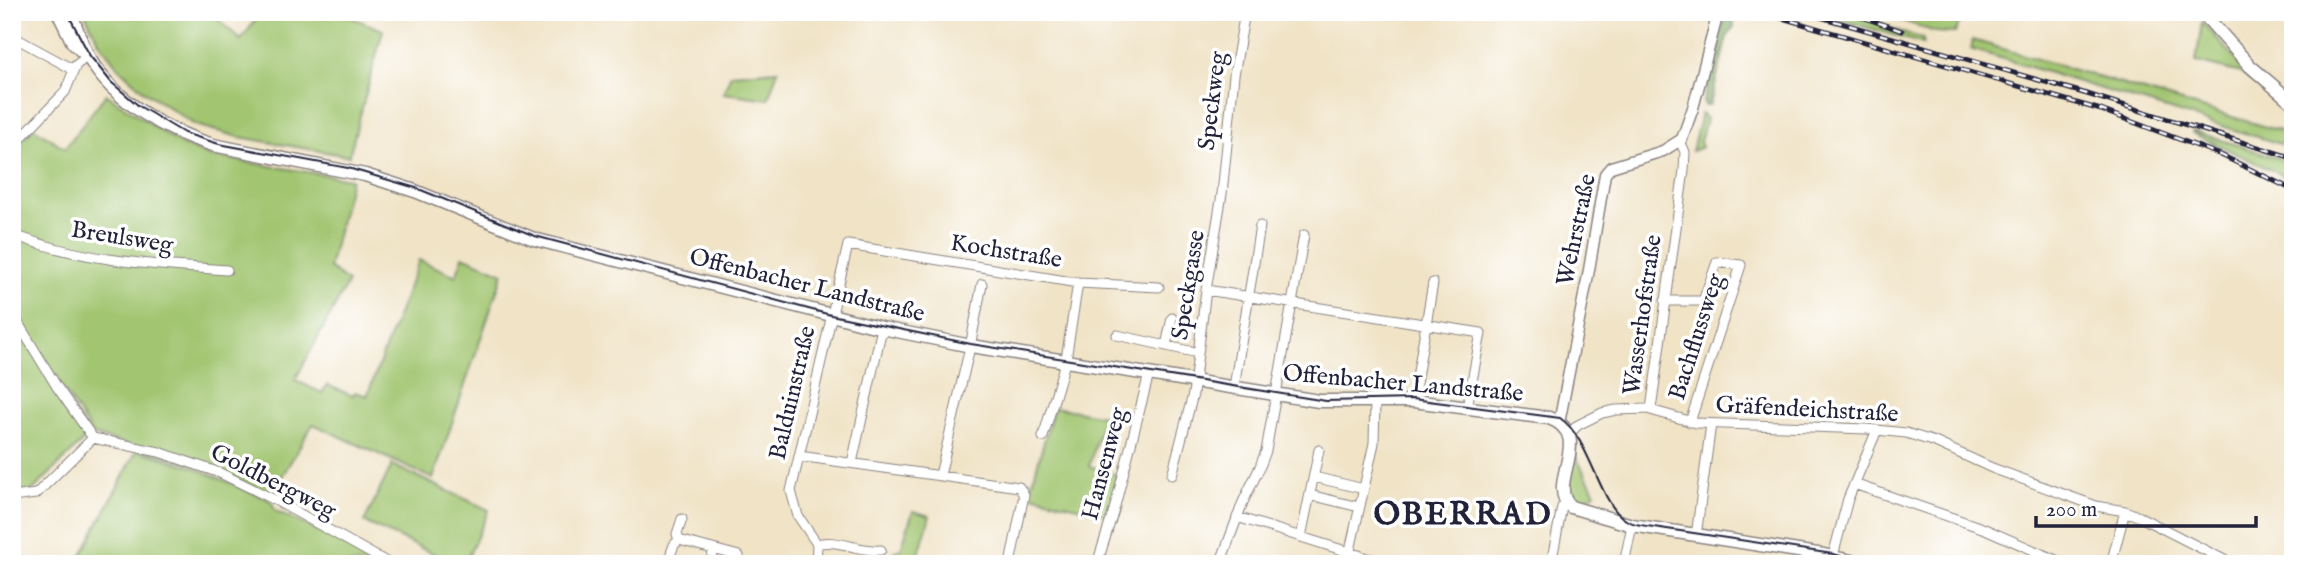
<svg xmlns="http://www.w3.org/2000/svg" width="2305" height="576" font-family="'IM FELL English',serif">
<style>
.green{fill:#a1c56f;stroke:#627455;stroke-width:2}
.forest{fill:#80aa62;stroke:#51664e;stroke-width:2}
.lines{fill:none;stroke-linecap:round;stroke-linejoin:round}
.minor-casing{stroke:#898280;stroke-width:11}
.tertiary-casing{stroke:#898280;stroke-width:13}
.secondary-casing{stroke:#898280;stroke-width:15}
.minor{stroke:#fff;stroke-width:9}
.tertiary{stroke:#fff;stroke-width:10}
.secondary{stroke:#fff;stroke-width:12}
.tram{stroke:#22223b;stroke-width:2}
.rail-casing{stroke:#22223b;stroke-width:5}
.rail{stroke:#fff;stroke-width:2.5;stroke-dasharray:8;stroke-linecap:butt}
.labels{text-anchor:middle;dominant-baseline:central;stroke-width:7;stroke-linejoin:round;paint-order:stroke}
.street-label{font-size:24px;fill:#22223b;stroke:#fff}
.district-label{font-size:32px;font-weight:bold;letter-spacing:2px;fill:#22223b;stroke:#fff}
</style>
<rect width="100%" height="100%" fill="#fff"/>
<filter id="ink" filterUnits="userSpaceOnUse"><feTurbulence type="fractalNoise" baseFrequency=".0143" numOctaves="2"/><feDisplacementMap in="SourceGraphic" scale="14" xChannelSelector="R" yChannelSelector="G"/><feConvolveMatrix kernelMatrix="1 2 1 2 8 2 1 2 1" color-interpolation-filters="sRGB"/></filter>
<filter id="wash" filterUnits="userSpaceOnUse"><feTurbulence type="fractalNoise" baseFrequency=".00686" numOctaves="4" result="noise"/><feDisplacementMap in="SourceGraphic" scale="28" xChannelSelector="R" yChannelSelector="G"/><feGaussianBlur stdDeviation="1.57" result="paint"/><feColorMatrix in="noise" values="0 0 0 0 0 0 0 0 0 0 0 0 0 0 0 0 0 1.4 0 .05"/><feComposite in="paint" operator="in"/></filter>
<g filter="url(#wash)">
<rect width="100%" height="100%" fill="#f0e3c6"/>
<!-- green -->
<path class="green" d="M 84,12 L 210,12 L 241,40 L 261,12 L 338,12 L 383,30 L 349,156 L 239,137 L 195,125 L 144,91 L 119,68 L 99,42 Z
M 1815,12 L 1843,12 L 1923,39 L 1923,44 Z
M 1878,12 L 1964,12 L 1955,33 L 1935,32 Z
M 2202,22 L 2250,74 L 2293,110 L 2293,115 L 2241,73 L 2196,62 Z
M 1973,40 L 2293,135 L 2293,148 L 1971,49 Z
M 778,70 L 768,99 L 723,93 L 731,74 Z
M 106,94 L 179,143 L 209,156 L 351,179 L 329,268 L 348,282 L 295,380 L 322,393 L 327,385 L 353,396 L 355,392 L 367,396 L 419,260 L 456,276 L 463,256 L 503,273 L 433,479 L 313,424 L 271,495 L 222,472 L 93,435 L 12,310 L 12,150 L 34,128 L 65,148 Z
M 1701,114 L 1706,119 L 1700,142 L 1702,147 L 1692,151 Z
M 2193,131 L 2293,163 L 2293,180 L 2192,133 Z
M 12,317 L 89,435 L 32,491 L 12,494 Z
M 1054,407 L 1104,416 L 1089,466 L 1117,475 L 1120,480 L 1110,516 L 1029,494 Z
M 137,450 L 196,468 L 270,500 L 276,511 L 385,564 L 77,564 Z
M 1574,453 L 1595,493 L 1579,503 L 1572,499 L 1569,495 Z
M 392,465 L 489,510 L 465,564 L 456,564 L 364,522 Z
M 913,511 L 930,516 L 916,564 L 895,564 L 893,552 L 901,549 Z"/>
<!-- forest -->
<path class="forest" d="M 1726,15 L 1733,18 L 1734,27 L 1727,37 L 1710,104 L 1706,106 L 1703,102 Z"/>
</g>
<g filter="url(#ink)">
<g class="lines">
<defs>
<path id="minor" d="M 12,36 L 74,70
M 12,147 L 65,92 L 76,65 L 88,56
M 12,234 C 79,261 155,265 227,270
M 1206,290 L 1481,333 L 1467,408
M 1665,301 L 1703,301 L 1717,262 L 1741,265 L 1690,422
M 12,313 L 57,387 L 93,438
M 1117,335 L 1198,353
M 1166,346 L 1172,318
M 1234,387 L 1260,226
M 1413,401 L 1433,283
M 1651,409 L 1684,170 L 1685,152 L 1680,141
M 1568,435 L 1578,425 L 1602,413 L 1616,410 L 1647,409 L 1696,423 L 1866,429 L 1906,433 L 1935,442 L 1992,468 L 2096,506 L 2125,511 L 2140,517 L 2232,564
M 1043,437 L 1066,359 L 1078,283
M 93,438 L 159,452 L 220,473 L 275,500 L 390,564
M 799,456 L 1019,487 L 1024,495 L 1010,564
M 852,463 L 882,328
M 940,475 L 970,347 L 982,284
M 1172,475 L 1193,394 L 1206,290 L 1222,194 L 1234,75 L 1245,12
M 1314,477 L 1364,489
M 1854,484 L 1985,529 L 2065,564
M 1310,495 L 1359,507
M 12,497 L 36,494 L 93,438
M 1237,517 L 1387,564
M 1696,536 L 1711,424
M 1301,537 L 1319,450
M 679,540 L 677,534 L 682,519
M 817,544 C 836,538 860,552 881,550
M 1833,556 L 1848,499 L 1877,430
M 667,564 L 674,545 L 679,540 L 739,556
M 710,564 L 714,550
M 816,564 L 817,544 L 798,516 L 791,491 L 848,245 L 1078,283 L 1159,287
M 1097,564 L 1114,510 L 1149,374
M 1220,564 L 1243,502 L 1259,469 L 1266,451 L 1304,235
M 1347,564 L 1374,443 L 1375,402
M 1551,564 L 1562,507 L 1566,503
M 1624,564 L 1632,525
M 2111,564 L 2125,511"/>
<path id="tertiary" d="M 1559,423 L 1589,270 L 1605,174 L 1611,167 L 1663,151 L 1682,139 L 1693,108 L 1718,13"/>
<path id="secondary" d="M 58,12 L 73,43 L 85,54
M 70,12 C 77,27 81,44 89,58 C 115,102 166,131 213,145 L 365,175 L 415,191 L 534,239 L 882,328 L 971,346 L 1319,401 L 1413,401 L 1549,418 C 1597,436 1544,484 1571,507 L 1632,525 L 1824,555 L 1865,564
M 2202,12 L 2250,66 L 2293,103"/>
</defs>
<!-- minor casing -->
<use href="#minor" class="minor-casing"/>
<!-- tertiary casing -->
<use href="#tertiary" class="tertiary-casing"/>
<!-- secondary casing -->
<use href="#secondary" class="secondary-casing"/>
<!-- minor -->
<use href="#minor" class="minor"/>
<!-- tertiary -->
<use href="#tertiary" class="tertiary"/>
<!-- secondary -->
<use href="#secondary" class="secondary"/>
<!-- tram -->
<path class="tram" d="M 67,12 L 90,56 L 111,82 L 139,106 L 184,133 L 219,144 L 348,168 L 416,188 L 535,236 L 831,315 L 971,344 L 1326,401 L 1413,399 L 1560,418 C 1591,439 1599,505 1626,520 C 1632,524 1640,525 1647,526 L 1833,554 L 1873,564"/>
<defs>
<path id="rail" d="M 1761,12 L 2101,110 L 2221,155 L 2293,190
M 1803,12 L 2087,94 L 2293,158
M 1848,12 L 1902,31"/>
</defs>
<!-- rail casing -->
<use href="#rail" class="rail-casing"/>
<!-- rail -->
<use href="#rail" class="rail"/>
</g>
</g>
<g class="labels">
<!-- street labels -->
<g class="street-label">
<text transform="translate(1213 101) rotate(-83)">Speckweg</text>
<text transform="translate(1577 230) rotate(-78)">Wehrstraße</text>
<text transform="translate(122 238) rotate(9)">Breulsweg</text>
<text transform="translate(1006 252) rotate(9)">Kochstraße</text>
<text transform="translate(1189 285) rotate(-81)">Speckgasse</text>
<text transform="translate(807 286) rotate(14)">Offenbacher Landstraße</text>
<text transform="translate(1643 315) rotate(-82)">Wasserhofstraße</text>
<text transform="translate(1697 337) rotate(-72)">Bachflussweg</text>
<text transform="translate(1403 384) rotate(5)">Offenbacher Landstraße</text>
<text transform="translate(793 393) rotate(-77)">Balduinstraße</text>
<text transform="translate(1807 410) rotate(3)">Gräfendeichstraße</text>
<text transform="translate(1105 464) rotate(-75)">Hansenweg</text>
<text transform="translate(273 482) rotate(27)">Goldbergweg</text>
</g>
<!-- district labels -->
<g class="district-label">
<text x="1463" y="515">OBERRAD</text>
</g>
</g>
<!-- margin -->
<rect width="2305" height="576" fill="none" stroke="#fff" stroke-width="42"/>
<!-- scale -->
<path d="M2036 516v10h220v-10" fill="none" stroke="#22223b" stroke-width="3.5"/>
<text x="2046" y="516" font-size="21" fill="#22223b" stroke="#ffffff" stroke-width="5" paint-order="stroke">200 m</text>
</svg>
